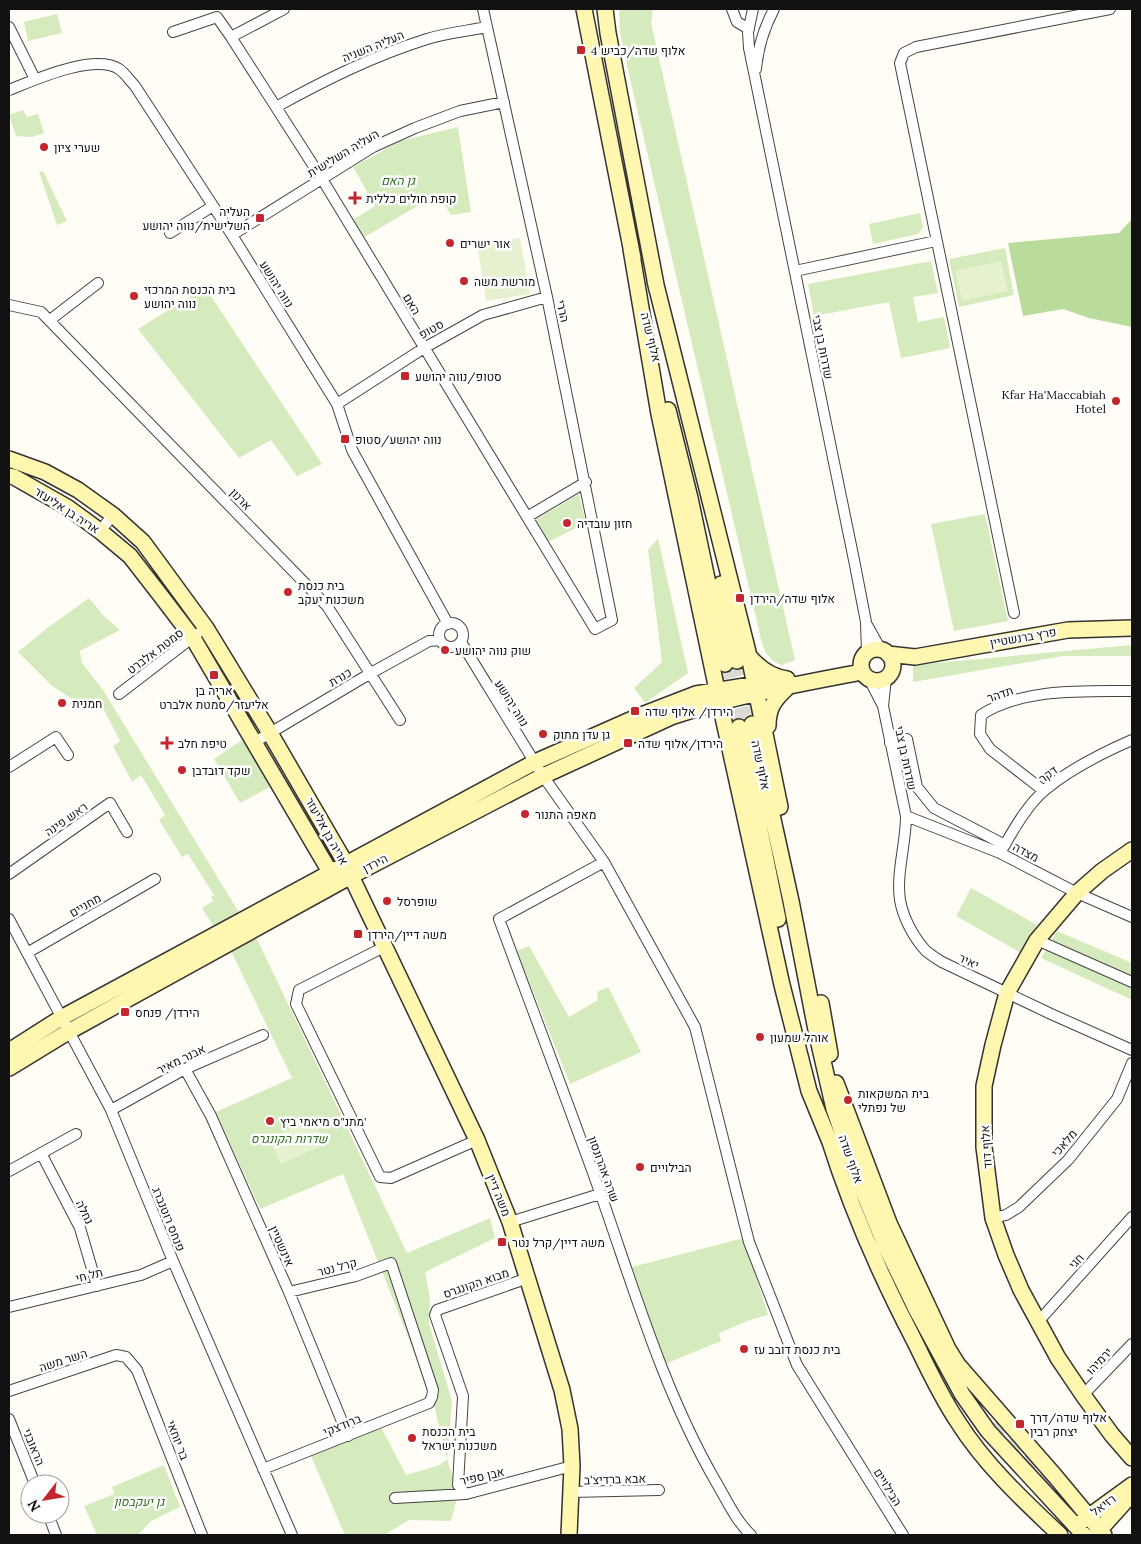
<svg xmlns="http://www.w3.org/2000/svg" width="1141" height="1544" font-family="Lora,Heebo,serif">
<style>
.green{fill:#d5ebbd}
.forest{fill:#b9dc9c}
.pitch{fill:#e6f2cf}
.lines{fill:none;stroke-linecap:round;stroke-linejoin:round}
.secondary-tunnel{stroke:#dbdad3;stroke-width:15;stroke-dasharray:15 8;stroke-linecap:butt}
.street-casing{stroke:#444;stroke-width:12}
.secondary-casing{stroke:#333;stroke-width:18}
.street{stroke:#fff;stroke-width:10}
.secondary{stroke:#fff6b0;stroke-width:15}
.poi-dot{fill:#c4262e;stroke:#fff;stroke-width:2}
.labels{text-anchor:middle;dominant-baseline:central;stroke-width:5;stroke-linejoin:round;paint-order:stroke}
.street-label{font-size:12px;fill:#111;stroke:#fff}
.poi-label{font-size:12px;fill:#111;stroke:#fff;text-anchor:start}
.park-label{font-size:12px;font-style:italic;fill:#2f6b1f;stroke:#fff}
</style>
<rect width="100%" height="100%" fill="#fffdf5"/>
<!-- green -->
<path class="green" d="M 619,9 L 653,9 L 651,23 L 795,660 L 781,665 C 763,657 762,644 758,626 L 630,79 L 620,33 Z
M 57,14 L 62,33 L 28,41 L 24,22 Z
M 23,110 L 27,117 L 38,114 L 44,133 L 32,137 L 16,136 L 9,115 Z
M 458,127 L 471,212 L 451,215 L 438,194 L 361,239 L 351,221 L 375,206 L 353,167 L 400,141 Z
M 43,171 L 67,221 L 57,225 L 39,172 Z
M 920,213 L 923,227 L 918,234 L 873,244 L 869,224 Z
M 1005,248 L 1014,295 L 959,307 L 949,259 Z
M 931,261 L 938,293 L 913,297 L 918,322 L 944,317 L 950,348 L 901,358 L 889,302 L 814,316 L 808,284 Z
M 205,287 L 322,464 L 297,476 L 271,440 L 239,458 L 138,329 Z
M 579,494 L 586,523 L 548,542 L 535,520 Z
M 985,514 L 1008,621 L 954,631 L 931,524 Z
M 658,538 L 688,673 L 645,703 L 634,688 L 662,662 L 648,550 Z
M 89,598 L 104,616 L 120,630 L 80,651 L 82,663 L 103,690 L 240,914 L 214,927 L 202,908 L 213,901 L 211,897 L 214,895 L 188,854 L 182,857 L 159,820 L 165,815 L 141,775 L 132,782 L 113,746 L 120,741 L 103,708 L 82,706 L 51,685 L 18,652 L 46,629 Z
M 1132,645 L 1132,656 L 1063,656 L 913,682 L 913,665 Z
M 245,738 L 272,786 L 240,803 L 214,759 Z
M 971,888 L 1037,925 L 1021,953 L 956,916 Z
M 1057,931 L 1132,963 L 1132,1000 L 1041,958 Z
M 256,937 L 407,1253 L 490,1218 L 495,1238 L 425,1272 L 430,1298 L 429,1324 L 452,1401 L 447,1459 L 458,1494 L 451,1521 L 409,1520 L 384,1535 L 345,1535 L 311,1456 L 381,1427 L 406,1475 L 440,1465 L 447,1459 L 432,1397 L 343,1174 L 260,1209 L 216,1112 L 292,1078 L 231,951 Z
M 529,946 L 569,1017 L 598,1000 L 597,992 L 608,987 L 641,1052 L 570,1084 L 517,951 Z
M 744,1238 L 768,1315 L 750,1320 L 719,1333 L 721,1341 L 665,1364 L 632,1267 Z
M 164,1465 L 180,1507 L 151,1521 L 138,1535 L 97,1535 L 84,1506 L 114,1494 L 112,1487 Z"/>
<!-- forest -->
<path class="forest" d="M 1132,219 L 1132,327 L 1089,318 L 1063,309 L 1023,316 L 1008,243 L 1119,233 Z"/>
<!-- pitch -->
<path class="pitch" d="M 520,238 L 530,294 L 486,301 L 477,244 Z
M 1001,261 L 1008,291 L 962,301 L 955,271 Z
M 314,1119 L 325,1144 L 281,1164 L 269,1139 Z"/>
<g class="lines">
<!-- secondary-tunnel -->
<path class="secondary-tunnel" d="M 737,661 L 752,724
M 725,664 L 739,727
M 994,1423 C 1014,1445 1047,1474 1058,1501 C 1063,1512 1064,1524 1062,1535"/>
<defs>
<path id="street" d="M 732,9 L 737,22 L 749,29
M 753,9 L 748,32 L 749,48 L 854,560 L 866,622 L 867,652
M 9,27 L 35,79
M 173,32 L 217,17 L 231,37 L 322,179 L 595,629 L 612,620 L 547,297 L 483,9
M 231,37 L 284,9
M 756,69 C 758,47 764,28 774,9
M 9,90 C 34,80 94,53 119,69 C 125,73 130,81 135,86 L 232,235 L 337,404 L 352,450 L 448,624
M 276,107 C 325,80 373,56 427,39 C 446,33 467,31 487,27
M 170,233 L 213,206
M 232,235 L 373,147 L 415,128 L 460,111 L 504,102
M 795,271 L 936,241
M 9,305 L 41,312 L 327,606 L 400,720
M 50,320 L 98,283
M 337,404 L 424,348 L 483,315 L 547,297
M 527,517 L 586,482
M 100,531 L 113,515
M 1014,613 L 900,63 L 904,53 L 916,47 L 1110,9
M439 635a12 12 0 1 1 24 0a12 12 0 1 1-24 0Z
M 867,625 L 881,650
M 461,642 L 543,776 L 604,862 L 695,1027 L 749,1242 L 797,1365 L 903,1535
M 869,679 L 883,706 L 906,816 C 906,844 896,873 900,900 C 903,918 914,938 926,951 C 931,955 937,959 942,962 L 1051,1014 L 1132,1050
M 119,694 L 197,634
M 883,706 L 886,678
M 255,742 L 371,673 L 429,641 L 440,640
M 890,743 L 907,739 L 917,787 L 934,808 L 1005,845
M 9,767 L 56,737 L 68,755
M 1044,791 L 990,749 L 980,734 L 981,715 C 1022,688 1085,691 1132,691
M 906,816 L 1000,853 L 1077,893 L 1132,917
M 1000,853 C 1013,831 1026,806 1045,790 C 1070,769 1102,753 1132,740
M 604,862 L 499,919 C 533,1011 568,1103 601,1195 C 635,1292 664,1392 716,1482 C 726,1499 736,1521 751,1535
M 9,874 L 110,803 L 127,832
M 9,919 L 111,1110 L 173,1261 L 292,1535
M 1037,940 L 1132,982
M 384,947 L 299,990 L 296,1004 L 380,1177 L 391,1178 L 477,1140
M 27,953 L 155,879
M 185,1069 L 211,1116 L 289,1292 L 348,1436
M 111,1110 L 185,1069 L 263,1035
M 41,1153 L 80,1228 L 97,1286
M 9,1171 L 76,1134
M 993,1218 L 1006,1215 L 1019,1207 L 1068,1160 L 1117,1099 L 1132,1063
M 510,1222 L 600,1194
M 9,1307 L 141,1275 L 173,1261
M 1038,1322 L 1132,1217
M 9,1391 L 116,1355 L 126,1357 L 137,1370 L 202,1535
M 1083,1395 L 1132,1344
M 9,1419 L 35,1484
M 263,1469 L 429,1403 L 432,1397 L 433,1390 L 391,1263 L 356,1276 L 289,1292
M 571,1492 L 659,1490
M 466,1494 L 458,1485 L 463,1396 L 435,1315 L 437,1310 L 528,1278
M 395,1498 L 466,1494 L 572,1466
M 48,1514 L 56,1535"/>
<path id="secondary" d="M 584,9 L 633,258
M 605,9 L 608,33 L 657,290
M 631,249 L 659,414 L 717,690 L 782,985 L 809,1091 L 832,1147
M 655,281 L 749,656 L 780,807
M 668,410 L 690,498 L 725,664
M 9,459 L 45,472 L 78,490 L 113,515 L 143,542 L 206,628 L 270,733 L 346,864 L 351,876 L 477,1140 L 510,1222 L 562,1390 L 570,1429 L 572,1466 L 569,1535
M 9,476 L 14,477 L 67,507 L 100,531 L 130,556 L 161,596 L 193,638 L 330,872 L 339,874
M 721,584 L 737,661
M861 665a16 16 0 1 1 32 0a16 16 0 1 1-32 0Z
M 888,654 L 915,657 L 1068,630 L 1132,628
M 749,656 C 759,668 771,677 787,679
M 752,724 L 791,901 L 817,1035 L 834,1109 L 861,1186 L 885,1245 L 917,1311 L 962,1394 L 988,1431 L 1084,1535
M 768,726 C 768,708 774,700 787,688
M 739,727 L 778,919
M 1132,850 L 1102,871 L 1077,893 L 1037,940 L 1007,993 L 993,1045 L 984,1086 L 984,1147 L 993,1218 L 1006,1255 L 1021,1290 L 1058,1358 L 1083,1395 L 1112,1435 L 1132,1458
M 821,1003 L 830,1054
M 9,1051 L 61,1018 L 535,762 L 639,716 L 696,694 L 763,683
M 9,1068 L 68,1032 L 351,876 L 543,776 L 671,717 C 733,696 798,684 862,672
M 836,1083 L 889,1223 L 948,1349 L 958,1365 L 1055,1476 L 1104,1535
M 829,1139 C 851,1209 881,1277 915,1342 C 928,1369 941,1397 958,1422 C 985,1465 1024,1501 1060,1535
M 1081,1522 L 1132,1485
M 1095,1535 L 1132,1494"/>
</defs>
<!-- street casing -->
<use href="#street" class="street-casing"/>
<!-- secondary casing -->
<use href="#secondary" class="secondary-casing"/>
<!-- street -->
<use href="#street" class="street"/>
<!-- secondary -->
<use href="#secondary" class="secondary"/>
</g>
<!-- markers -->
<g class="poi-dot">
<rect x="576" y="45" width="10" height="10" rx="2.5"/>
<circle cx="44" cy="147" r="5"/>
<path d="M352.5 190.5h5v5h5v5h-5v5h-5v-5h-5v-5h5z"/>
<rect x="255" y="213" width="10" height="10" rx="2.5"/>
<circle cx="450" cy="243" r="5"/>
<circle cx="464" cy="281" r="5"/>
<circle cx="134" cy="296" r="5"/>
<rect x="400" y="371" width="10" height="10" rx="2.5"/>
<circle cx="1116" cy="401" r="5"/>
<rect x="340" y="434" width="10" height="10" rx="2.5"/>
<circle cx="567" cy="523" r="5"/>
<circle cx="288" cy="592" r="5"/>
<rect x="735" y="593" width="10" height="10" rx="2.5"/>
<circle cx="445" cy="650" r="5"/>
<rect x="209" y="670" width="10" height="10" rx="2.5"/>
<circle cx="62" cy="703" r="5"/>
<rect x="630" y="706" width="10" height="10" rx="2.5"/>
<circle cx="543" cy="734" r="5"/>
<path d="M164.5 735.5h5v5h5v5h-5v5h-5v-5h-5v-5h5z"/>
<rect x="623" y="738" width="10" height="10" rx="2.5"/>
<circle cx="182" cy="770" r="5"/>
<circle cx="525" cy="814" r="5"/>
<circle cx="387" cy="901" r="5"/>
<rect x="353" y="929" width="10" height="10" rx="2.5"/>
<rect x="120" y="1007" width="10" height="10" rx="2.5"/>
<circle cx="760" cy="1037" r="5"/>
<circle cx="848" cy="1100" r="5"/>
<circle cx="270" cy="1121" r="5"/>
<circle cx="640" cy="1167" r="5"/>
<rect x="497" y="1237" width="10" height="10" rx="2.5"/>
<circle cx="744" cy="1349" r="5"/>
<rect x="1015" y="1419" width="10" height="10" rx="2.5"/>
<circle cx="412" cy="1438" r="5"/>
</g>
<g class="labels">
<!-- street labels -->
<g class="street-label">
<text transform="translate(373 46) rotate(-22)">העליה השניה</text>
<text transform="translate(343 153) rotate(-31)">העליה השלישית</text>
<text transform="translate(277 284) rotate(58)">נווה יהושע</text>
<text transform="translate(412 304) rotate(59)">האם</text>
<text transform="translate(563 311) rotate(78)">הררי</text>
<text transform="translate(431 329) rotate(-29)">סטופ</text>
<text transform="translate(651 337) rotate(76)">אלוף שדה</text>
<text transform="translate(823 347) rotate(79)">שדרות בן צבי</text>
<text transform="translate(241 499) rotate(46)">ארנון</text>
<text transform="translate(67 510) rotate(33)">אריה בן אליעזר</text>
<text transform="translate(1023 637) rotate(-10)">פרץ ברנשטיין</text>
<text transform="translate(155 651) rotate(-37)">סמטת אלברט</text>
<text transform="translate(340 677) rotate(-31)">כנרת</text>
<text transform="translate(1000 694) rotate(-19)">תדהר</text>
<text transform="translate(512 703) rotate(58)">נווה יהושע</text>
<text transform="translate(906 758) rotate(78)">שדרות בן צבי</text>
<text transform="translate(761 765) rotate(78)">אלוף שדה</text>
<text transform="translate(1048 774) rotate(-36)">דקר</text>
<text transform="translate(66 819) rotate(-35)">ראש פינה</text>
<text transform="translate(327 831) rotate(61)">אריה בן אליעזר</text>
<text transform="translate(1026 852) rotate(28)">מצדה</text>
<text transform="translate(375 863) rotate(-27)">הירדן</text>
<text transform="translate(85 905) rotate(-30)">מחניים</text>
<text transform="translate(969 961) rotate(25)">יאיר</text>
<text transform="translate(181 1059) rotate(-26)">אבנר מאיר</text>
<text transform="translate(1064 1143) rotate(-49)">מלאכי</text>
<text transform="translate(986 1147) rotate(-94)">אלוף דוד</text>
<text transform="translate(851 1159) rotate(70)">אלוף שדה</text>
<text transform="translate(604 1169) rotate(70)">שרה אהרונסון</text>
<text transform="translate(499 1195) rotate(68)">משה דיין</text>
<text transform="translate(85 1212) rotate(64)">נחלה</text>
<text transform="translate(169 1219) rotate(68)">פנחס רוטנברג</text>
<text transform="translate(282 1246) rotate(66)">אינשטיין</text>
<text transform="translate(1076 1261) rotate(-48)">חגי</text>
<text transform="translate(337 1267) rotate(-15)">קרל נטר</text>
<text transform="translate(89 1275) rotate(-14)">תל חי</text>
<text transform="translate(476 1283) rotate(-19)">מבוא הקונגרס</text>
<text transform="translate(63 1360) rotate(-18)">השר משה</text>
<text transform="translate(1099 1361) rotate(-47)">ירמיהו</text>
<text transform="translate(342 1425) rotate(-22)">ברודצקי</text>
<text transform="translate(178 1440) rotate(69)">בר יוחאי</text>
<text transform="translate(34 1447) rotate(68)">הראובני</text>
<text transform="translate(482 1476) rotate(-13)">אבן ספיר</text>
<text transform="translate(615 1479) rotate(-2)">אבא ברדיצ'ב</text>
<text transform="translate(888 1487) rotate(58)">הבילויים</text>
<text transform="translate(1103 1505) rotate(-36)">רזיאל</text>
</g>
<!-- poi labels -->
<g class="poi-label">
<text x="591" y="50">אלוף שדה/כביש 4</text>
<text x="54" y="147">שערי ציון</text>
<text x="366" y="198">קופת חולים כללית</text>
<text x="250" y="211" text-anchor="end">העליה<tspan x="250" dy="14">השלישית/נווה יהושע</tspan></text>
<text x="460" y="243">אור ישרים</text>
<text x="474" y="281">מורשת משה</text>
<text x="144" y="289">בית הכנסת המרכזי<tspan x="144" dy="14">נווה יהושע</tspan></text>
<text x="415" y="376">סטופ/נווה יהושע</text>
<text x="1106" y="394" text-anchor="end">Kfar Ha'Maccabiah<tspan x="1106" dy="14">Hotel</tspan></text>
<text x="355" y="439">נווה יהושע/סטופ</text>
<text x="577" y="523">חזון עובדיה</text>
<text x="298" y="585">בית כנסת<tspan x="298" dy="14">משכנות יעקב</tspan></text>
<text x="750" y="598">אלוף שדה/הירדן</text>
<text x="455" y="650">שוק נווה יהושע</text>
<text x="214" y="690" text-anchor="middle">אריה בן<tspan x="214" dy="14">אליעזר/סמטת אלברט</tspan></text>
<text x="72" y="703">חמנית</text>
<text x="645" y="711">הירדן/ אלוף שדה</text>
<text x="553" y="734">גן עדן מתוק</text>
<text x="178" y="743">טיפת חלב</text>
<text x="638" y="743">הירדן/אלוף שדה</text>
<text x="192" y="770">שקד דובדבן</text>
<text x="535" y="814">מאפה התנור</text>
<text x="397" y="901">שופרסל</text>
<text x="368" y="934">משה דיין/הירדן</text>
<text x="135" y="1012">הירדן/ פנחס</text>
<text x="770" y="1037">אוהל שמעון</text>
<text x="858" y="1093">בית המשקאות<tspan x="858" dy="14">של נפתלי</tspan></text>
<text x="280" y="1121">מתנ"ס מיאמי ביץ'</text>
<text x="650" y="1167">הבילויים</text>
<text x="512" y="1242">משה דיין/קרל נטר</text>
<text x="754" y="1349">בית כנסת דובב עז</text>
<text x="1030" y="1417">אלוף שדה/דרך<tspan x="1030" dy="14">יצחק רבין</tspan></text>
<text x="422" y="1431">בית הכנסת<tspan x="422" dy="14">משכנות ישראל</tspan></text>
</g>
<!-- park labels -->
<g class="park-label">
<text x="398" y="180">גן האם</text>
<text x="289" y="1138">שדרות הקונגרס</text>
<text x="139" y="1501">גן יעקבסון</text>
</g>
</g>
<!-- border -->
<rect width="1141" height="1544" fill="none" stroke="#111111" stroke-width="20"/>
<!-- north arrow -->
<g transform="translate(45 1499) rotate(239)"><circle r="24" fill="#ffffff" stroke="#a0a0a0"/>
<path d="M0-4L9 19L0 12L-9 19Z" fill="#c4262e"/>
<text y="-8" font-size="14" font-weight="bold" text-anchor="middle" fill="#111111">N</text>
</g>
</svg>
